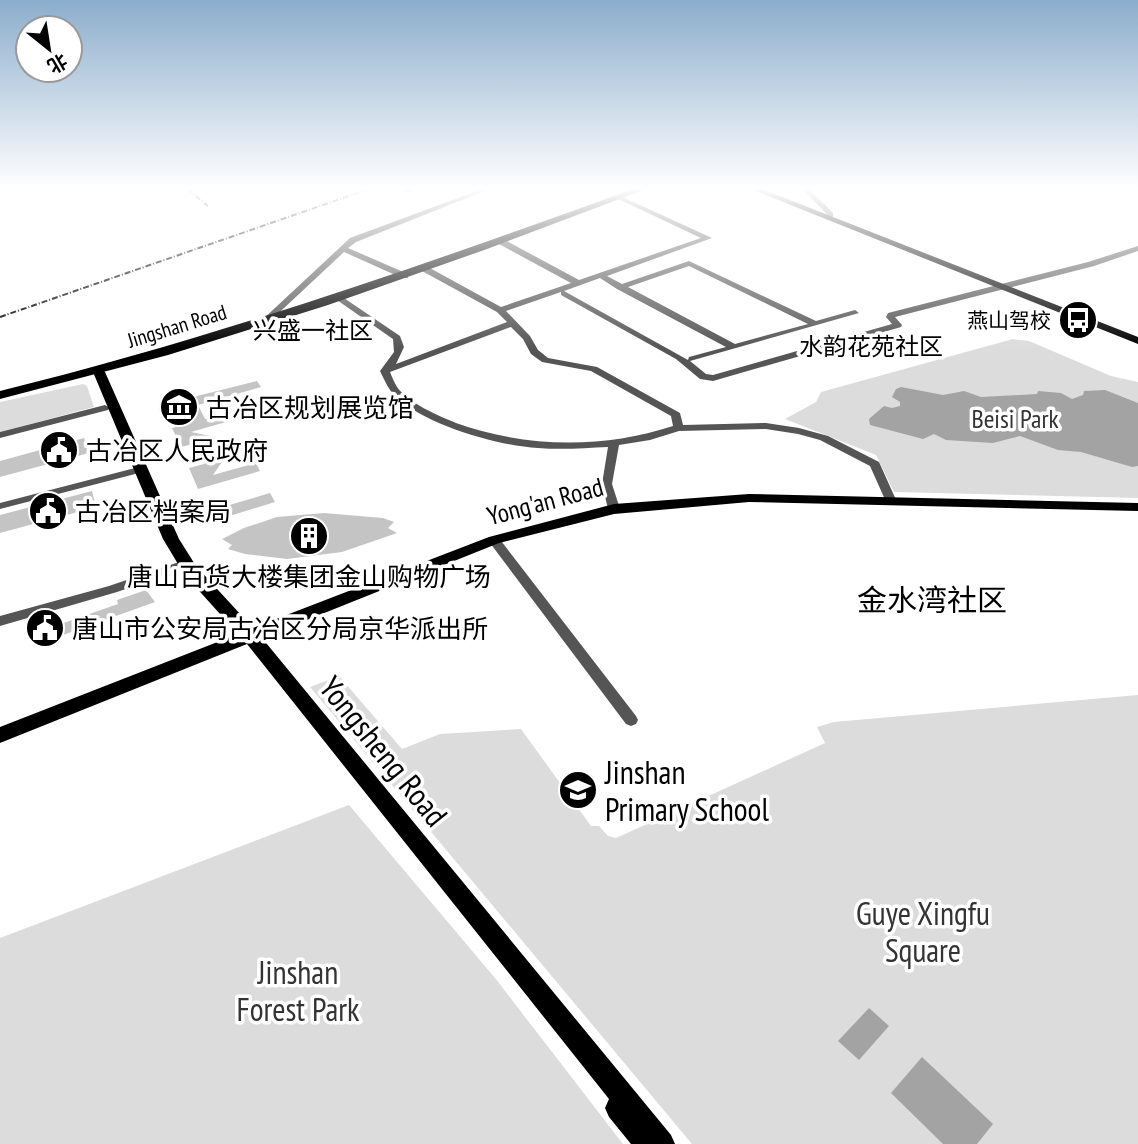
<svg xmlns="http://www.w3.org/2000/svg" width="1138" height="1144" font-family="'PT Sans Narrow','Noto Sans SC',sans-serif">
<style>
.green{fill:#dcdcdc}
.water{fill:#a3a3a3}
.building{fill:#c4c4c4}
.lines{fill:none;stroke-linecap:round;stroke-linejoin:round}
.minor{fill:#555;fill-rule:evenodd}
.major{fill:#000;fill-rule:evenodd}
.highway{fill:#000;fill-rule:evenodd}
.rail{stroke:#000;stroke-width:2;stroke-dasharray:6 2 1 2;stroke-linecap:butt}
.labels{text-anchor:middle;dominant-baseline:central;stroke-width:7;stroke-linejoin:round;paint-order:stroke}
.far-poi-label{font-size:21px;fill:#000;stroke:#fff;text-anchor:end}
.far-street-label{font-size:21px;fill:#000;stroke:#fff}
.far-quarter-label{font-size:24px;fill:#000;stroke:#fff}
.poi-label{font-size:26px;fill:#000;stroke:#fff;text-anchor:start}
.park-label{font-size:26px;fill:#333;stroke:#fff}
.street-label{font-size:26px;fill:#000;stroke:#fff}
.quarter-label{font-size:30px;fill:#000;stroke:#fff}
.near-street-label{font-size:32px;fill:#000;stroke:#fff}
.near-poi-label{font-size:32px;fill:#000;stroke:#fff;text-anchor:start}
.near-park-label{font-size:32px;fill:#333;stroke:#fff}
</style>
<rect width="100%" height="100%" fill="#fff"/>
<!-- green -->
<path class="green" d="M 1013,339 L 1029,341 L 1111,376 L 1138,382 L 1138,498 L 894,492 L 876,455 L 785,419 L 816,402 L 821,392 Z
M 83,384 L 87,386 L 94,407 L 0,432 L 0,402 Z
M 339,676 L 402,749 L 440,734 L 521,729 L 591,826 L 599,826 L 608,836 L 616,838 L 825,743 L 817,727 L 834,722 L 1138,695 L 1138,1144 L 692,1144 L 310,687 Z
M 349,805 L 495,978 L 623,1144 L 0,1144 L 0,938 Z"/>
<!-- water -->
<path class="water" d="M 901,387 L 943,395 L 964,391 L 981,397 L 1037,394 L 1038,391 L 1061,393 L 1072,399 L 1083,395 L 1084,391 L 1105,390 L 1138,403 L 1138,466 L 1132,467 L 1081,452 L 1058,450 L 1020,436 L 993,443 L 946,440 L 934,434 L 923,439 L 870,425 L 869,419 L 884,406 L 892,408 L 900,406 L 900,402 L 892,397 L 896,389 Z
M 869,1008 L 889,1026 L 859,1060 L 838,1041 Z
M 922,1057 L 993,1124 L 977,1144 L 943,1144 L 891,1093 Z"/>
<!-- building -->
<path class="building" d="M 257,381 L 261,387 L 198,405 L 205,419 L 229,413 L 233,420 L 191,432 L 215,437 L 206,445 L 197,443 L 181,447 L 172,428 L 180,426 L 159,409 L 160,402 L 191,394 L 193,397 Z
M 84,438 L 89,453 L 0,477 L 0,461 Z
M 210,458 L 224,459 L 213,475 L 256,463 L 260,471 L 198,489 L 189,468 L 204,464 Z
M 92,491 L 96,507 L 0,533 L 0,515 Z
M 270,493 L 275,502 L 213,521 L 209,511 Z
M 324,513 L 383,518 L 394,522 L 388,528 L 397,533 L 342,552 L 287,559 L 245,554 L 228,549 L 232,545 L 222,539 L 244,528 L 277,517 Z
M 146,590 L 155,602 L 38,644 L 35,633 L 118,604 L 117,600 Z"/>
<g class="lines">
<!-- minor -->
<path class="minor" d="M 416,189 L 406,193 L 403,191 L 407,189 Z
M 482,189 L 490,189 L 356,242 L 348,248 L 408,274 L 408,278 L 402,278 L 344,252 L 268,323 L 261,321 L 350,238 Z
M 802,189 L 809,189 L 833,213 L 833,220 L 827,220 L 827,214 Z
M 618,195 L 712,238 L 607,276 L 622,284 L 689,261 L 816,321 L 855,310 L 859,313 L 690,361 L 706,374 L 713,375 L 892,324 L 886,317 L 888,313 L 1088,262 L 1138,246 L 1138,251 L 1094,266 L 895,317 L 902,325 L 901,327 L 713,381 L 700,379 L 676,359 L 561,295 L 561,292 L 506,311 L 530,336 L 538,350 L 548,358 L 597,367 L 680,413 L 683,425 L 766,423 L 799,428 L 828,436 L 879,462 L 897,502 L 891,505 L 887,504 L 870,466 L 820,440 L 798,434 L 766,429 L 679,431 L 650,440 L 619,445 L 612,484 L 620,509 L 614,513 L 608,509 L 602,484 L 608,447 C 585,448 562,450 538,448 C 498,446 427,425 397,398 C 389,391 385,381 380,371 L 394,352 L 393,339 L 334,298 L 341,296 L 400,336 L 404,347 L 396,364 L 507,322 L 497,312 L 422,271 L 422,267 L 428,267 L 501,307 L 571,283 L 497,243 L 497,239 L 503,239 L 579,280 L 701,238 L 616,198 L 616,196 ZM 689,266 L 808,324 L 735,344 L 628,287 ZM 600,278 L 617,289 L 726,347 L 689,357 L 688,360 L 564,291 ZM 511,327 L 523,339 L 531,354 L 542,362 L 591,371 L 671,416 L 673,426 C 603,449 526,448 456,423 C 439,416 408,403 397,387 C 394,382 392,377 390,372 Z
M 105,405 L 110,408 L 108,410 L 0,438 L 0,432 Z
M 135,468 L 140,471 L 139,473 L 0,509 L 0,503 Z
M 494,536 L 498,537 L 636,716 L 638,720 L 636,724 L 631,726 L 626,724 L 490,543 L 488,540 Z
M 179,562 L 183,563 L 185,566 L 183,569 L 117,592 L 0,626 L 0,616 L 109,586 Z"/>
<!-- major -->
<path class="major" d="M 751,189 L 762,189 L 1138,337 L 1138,344 Z
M 99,368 L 105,372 L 179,539 L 196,566 L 253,628 L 489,537 L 614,504 L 749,494 L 1138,503 L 1138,511 L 749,502 L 614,514 L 499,543 L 262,638 L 671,1135 L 675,1144 L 631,1144 L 609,1117 L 605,1108 L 609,1099 L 247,644 L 0,743 L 0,727 L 238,634 L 184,574 L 163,539 L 93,372 Z"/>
<!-- highway -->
<path class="highway" d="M 633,189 L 646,189 L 487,249 L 328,305 L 168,355 L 0,399 L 0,391 C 216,338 424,265 633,189 Z"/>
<!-- rail -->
<path class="rail" d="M 187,189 L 208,206
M 0,317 L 369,189"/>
</g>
<!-- sky -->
<linearGradient id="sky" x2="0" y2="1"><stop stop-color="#8cadcc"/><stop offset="0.54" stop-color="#fff"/><stop offset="1" stop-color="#fff" stop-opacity="0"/></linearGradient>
<rect width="1138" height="349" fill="url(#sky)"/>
<!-- icons -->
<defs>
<symbol id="bus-disc" viewBox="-11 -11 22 22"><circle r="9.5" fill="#000" stroke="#fff"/><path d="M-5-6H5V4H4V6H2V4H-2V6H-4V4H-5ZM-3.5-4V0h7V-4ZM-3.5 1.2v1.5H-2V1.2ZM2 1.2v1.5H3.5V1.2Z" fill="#fff"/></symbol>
<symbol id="museum-disc" viewBox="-11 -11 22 22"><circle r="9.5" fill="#000" stroke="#fff"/><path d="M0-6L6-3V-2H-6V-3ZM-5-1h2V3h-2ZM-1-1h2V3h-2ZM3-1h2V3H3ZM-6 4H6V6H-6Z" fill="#fff"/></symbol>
<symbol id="civic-disc" viewBox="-11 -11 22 22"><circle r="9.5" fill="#000" stroke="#fff"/><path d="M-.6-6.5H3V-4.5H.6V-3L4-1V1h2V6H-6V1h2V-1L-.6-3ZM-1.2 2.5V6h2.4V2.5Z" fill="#fff"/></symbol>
<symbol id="building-disc" viewBox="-11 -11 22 22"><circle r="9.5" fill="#000" stroke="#fff"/><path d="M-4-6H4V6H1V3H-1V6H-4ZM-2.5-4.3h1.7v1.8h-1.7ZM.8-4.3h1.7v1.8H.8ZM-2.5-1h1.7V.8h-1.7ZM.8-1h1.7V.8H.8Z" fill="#fff"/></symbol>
<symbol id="school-disc" viewBox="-11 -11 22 22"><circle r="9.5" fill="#000" stroke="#fff"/><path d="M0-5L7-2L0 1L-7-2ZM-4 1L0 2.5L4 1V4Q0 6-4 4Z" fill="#fff"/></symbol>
</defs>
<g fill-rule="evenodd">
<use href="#bus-disc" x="1056" y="298" width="44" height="44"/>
<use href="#museum-disc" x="157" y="385" width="44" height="44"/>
<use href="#civic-disc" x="37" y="428" width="44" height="44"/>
<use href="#civic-disc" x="26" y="489" width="44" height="44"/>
<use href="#building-disc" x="287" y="514" width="44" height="44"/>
<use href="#civic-disc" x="23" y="606" width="44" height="44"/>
<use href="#school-disc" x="556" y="768" width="44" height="44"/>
</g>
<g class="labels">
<!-- far-poi labels -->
<g class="far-poi-label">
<text x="1051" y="320">燕山驾校</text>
</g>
<!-- far-street labels -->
<g class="far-street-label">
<text transform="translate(177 326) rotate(-17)">Jingshan Road</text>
</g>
<!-- far-quarter labels -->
<g class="far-quarter-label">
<text x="313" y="330">兴盛一社区</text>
<text x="871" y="346">水韵花苑社区</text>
</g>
<!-- poi labels -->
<g class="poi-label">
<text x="206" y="407">古冶区规划展览馆</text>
<text x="86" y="450">古冶区人民政府</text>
<text x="75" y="511">古冶区档案局</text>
<text x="309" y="576" text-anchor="middle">唐山百货大楼集团金山购物广场</text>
<text x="72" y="628">唐山市公安局古冶区分局京华派出所</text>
</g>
<!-- park labels -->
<g class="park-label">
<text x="1015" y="418">Beisi Park</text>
</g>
<!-- street labels -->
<g class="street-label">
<text transform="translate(545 501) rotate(-15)">Yong'an Road</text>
</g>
<!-- quarter labels -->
<g class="quarter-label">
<text x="932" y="599">金水湾社区</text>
</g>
<!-- near-street labels -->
<g class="near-street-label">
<text transform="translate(384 751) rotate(51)">Yongsheng Road</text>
</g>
<!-- near-poi labels -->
<g class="near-poi-label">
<text x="605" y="772">Jinshan<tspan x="605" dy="37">Primary School</tspan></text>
</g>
<!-- near-park labels -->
<g class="near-park-label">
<text x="923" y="913">Guye Xingfu<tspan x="923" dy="37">Square</tspan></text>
<text x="298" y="972">Jinshan<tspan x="298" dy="37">Forest Park</tspan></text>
</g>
</g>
<!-- north arrow -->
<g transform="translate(49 49) rotate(150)"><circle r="33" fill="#ffffff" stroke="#999999" stroke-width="2"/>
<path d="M0-5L12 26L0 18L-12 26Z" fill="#000000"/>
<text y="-10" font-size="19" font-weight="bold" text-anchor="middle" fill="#000000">北</text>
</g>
</svg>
